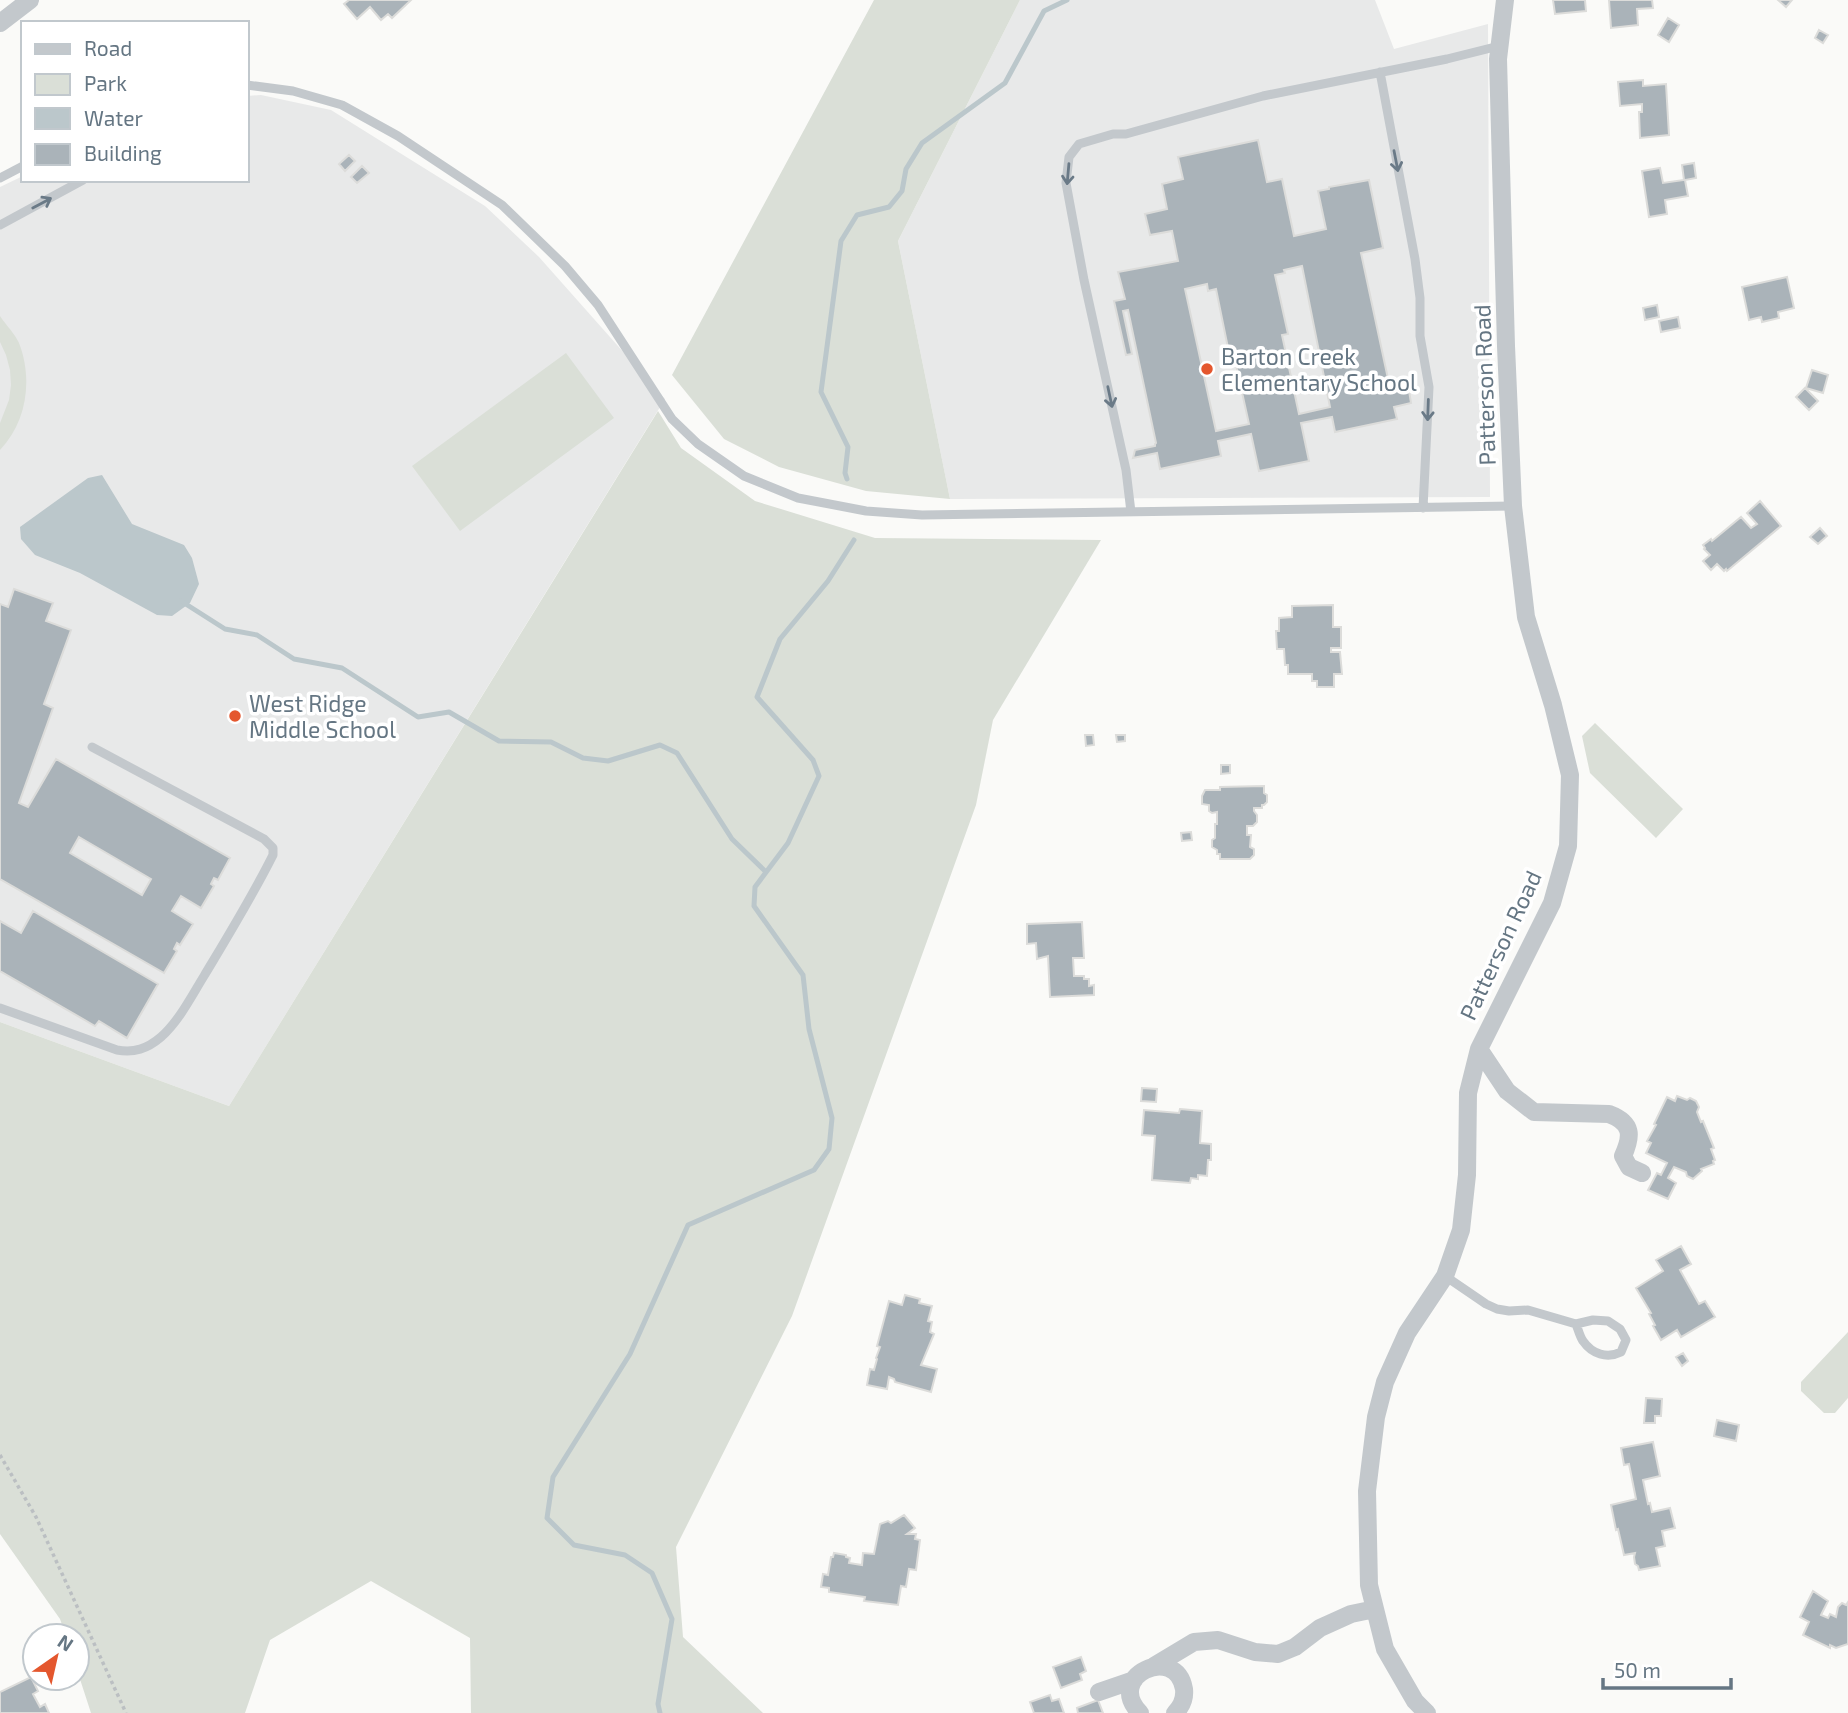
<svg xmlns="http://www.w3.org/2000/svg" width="1848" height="1713" font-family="'Exo 2',sans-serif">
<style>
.built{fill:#e8e9e9}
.green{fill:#dadfd7}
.water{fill:#bbc7cb}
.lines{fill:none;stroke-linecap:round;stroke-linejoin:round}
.stream{stroke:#bbc7cb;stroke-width:5}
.building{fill:#aab3b9;stroke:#dcdcda;stroke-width:2;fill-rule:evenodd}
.path{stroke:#bbbfc2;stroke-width:3.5;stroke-dasharray:3.5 3.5;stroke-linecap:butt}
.lane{stroke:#c3c8cc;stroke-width:9}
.street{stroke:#c3c8cc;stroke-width:18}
.oneway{stroke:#6a7a87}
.poi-dot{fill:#e4572e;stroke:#fff;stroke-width:2.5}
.labels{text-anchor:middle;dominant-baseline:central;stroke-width:7;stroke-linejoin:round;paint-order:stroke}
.poi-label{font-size:23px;fill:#657683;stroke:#fff;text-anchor:start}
.street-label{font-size:23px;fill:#657683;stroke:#fff}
</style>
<rect width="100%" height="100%" fill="#fafaf8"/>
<!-- built -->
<path class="built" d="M 1020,0 L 1375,0 L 1394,49 L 1488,24 L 1490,497 L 950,499 L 898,241 Z
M 261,95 L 331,110 L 485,206 L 539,257 L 665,399 L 229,1106 L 0,1022 L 0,187 L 23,176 L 23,180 L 247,180 L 247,96 Z"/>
<!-- green -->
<path class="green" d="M 874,0 L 1020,0 L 898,241 L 950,499 L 866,491 L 779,467 L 724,439 L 672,375 Z
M 0,316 C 6,325 15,334 19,343 C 33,379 27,422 0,450 L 0,423 L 9,400 L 11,385 L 10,370 L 6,355 L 0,342 Z
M 566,353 L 614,418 L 460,531 L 412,466 Z
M 658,411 L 681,448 L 755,501 L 875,538 L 1101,540 L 993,720 L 976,805 L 792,1316 L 676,1547 L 683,1637 L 763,1713 L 471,1713 L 470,1638 L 371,1581 L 270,1640 L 245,1713 L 91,1713 L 77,1670 L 77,1636 L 66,1636 L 60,1619 L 0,1534 L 0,1022 L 229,1106 Z
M 1595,723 L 1683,809 L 1656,838 L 1590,773 L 1582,736 Z
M 1848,1332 L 1848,1398 L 1835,1413 L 1824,1413 L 1801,1391 L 1801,1382 Z"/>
<!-- water -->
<path class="water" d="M 102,475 L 132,524 L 184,545 L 192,558 L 199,584 L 190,603 L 172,616 L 157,615 L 80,573 L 35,555 L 21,539 L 20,527 L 88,478 Z"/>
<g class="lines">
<!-- stream -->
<path class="stream" d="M 847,479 L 845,473 L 848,447 L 821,392 L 841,241 L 857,215 L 889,207 L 902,191 L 906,169 L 922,143 L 1005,83 L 1044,11 L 1067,0
M 181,601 L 225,629 L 257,635 L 294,659 L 342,668 L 418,717 L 449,712 L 499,741 L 551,742 L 583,758 L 608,761 L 660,745 L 677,753 L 732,839 L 766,872
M 660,1713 L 658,1704 L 672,1619 L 652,1573 L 625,1555 L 574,1545 L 547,1518 L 553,1477 L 630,1354 L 688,1225 L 814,1170 L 829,1149 L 832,1118 L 809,1029 L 803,975 L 754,906 L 755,887 L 788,843 L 819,776 L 813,760 L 757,697 L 780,639 L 828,581 L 854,540"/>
</g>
<!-- building -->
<path class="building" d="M 349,0 L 411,0 L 392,18 L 388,14 L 381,20 L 370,7 L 357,19 L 344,4 Z
M 1553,0 L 1585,0 L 1586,11 L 1555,14 Z
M 1609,0 L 1652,0 L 1653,8 L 1637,9 L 1638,25 L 1611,28 Z
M 1778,0 L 1792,0 L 1786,7 Z
M 1668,18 L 1679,25 L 1669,42 L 1658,35 Z
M 1819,30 L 1828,35 L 1823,43 L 1815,38 Z
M 1643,80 L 1643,86 L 1666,84 L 1669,135 L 1640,138 L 1639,112 L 1642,112 L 1642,104 L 1620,106 L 1618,82 Z
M 1258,140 L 1267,182 L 1282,179 L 1294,236 L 1326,229 L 1318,191 L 1329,189 L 1329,187 L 1369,180 L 1383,248 L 1361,253 L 1390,388 L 1408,384 L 1411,403 L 1394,407 L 1397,419 L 1335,432 L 1332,417 L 1301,423 L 1309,461 L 1259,471 L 1251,434 L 1218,441 L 1221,456 L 1160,469 L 1157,453 L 1133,458 L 1135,450 L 1155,446 L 1155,444 L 1156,443 L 1128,310 L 1123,311 L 1132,354 L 1126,355 L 1114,301 L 1125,299 L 1118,272 L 1178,261 L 1172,231 L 1150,235 L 1145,214 L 1167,209 L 1162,184 L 1183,179 L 1178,157 ZM 1302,266 L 1330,407 L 1299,414 L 1282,335 L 1288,334 L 1275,275 L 1285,273 L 1284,270 ZM 1207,284 L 1208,291 L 1216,289 L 1228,348 L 1232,347 L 1249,424 L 1216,431 L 1185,289 Z
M 349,155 L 355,161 L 345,171 L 339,164 Z
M 1694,163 L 1696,178 L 1685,180 L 1688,196 L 1665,200 L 1667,214 L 1649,217 L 1642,171 L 1660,168 L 1663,183 L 1684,180 L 1682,165 Z
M 362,166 L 369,173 L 357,183 L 351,177 Z
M 1787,277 L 1794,308 L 1778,312 L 1779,318 L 1762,322 L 1761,317 L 1749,320 L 1742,287 Z
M 1657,305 L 1659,317 L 1645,320 L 1643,308 Z
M 1678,317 L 1680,328 L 1661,332 L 1659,321 Z
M 1812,370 L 1828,375 L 1823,393 L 1806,388 Z
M 1805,388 L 1818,401 L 1809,410 L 1796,397 Z
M 1760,501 L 1781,526 L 1727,571 L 1726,569 L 1724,571 L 1717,564 L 1711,570 L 1703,561 L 1710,555 L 1704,549 L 1705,548 L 1703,545 L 1711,539 L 1712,541 L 1741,517 L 1751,528 L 1757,524 L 1747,513 Z
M 1820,528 L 1827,536 L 1818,544 L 1810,537 Z
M 14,589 L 53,603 L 46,621 L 71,630 L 44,704 L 53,708 L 19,803 L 28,807 L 56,759 L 230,858 L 218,880 L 214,878 L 211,884 L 214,886 L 201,908 L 181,896 L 172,911 L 193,924 L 180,945 L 177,943 L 174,949 L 177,951 L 164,973 L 0,879 L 0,604 L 8,607 ZM 79,837 L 151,879 L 142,895 L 70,853 Z
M 1333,605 L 1333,627 L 1341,627 L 1341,648 L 1331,648 L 1331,652 L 1340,652 L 1342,674 L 1334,674 L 1334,687 L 1317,687 L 1317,681 L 1312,681 L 1312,674 L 1288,674 L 1288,665 L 1285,665 L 1284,649 L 1277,649 L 1276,631 L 1279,631 L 1279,618 L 1292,617 L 1292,606 Z
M 1085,735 L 1093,735 L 1094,745 L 1086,746 Z
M 1116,735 L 1125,735 L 1125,741 L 1117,742 Z
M 1221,765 L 1230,765 L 1230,773 L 1221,774 Z
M 1264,786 L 1264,793 L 1267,795 L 1267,802 L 1264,805 L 1262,805 L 1262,808 L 1254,808 L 1254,811 L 1257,815 L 1257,822 L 1253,826 L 1247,826 L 1247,835 L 1251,835 L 1250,847 L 1254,849 L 1254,855 L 1250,859 L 1220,859 L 1220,854 L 1217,854 L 1217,850 L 1212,847 L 1212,840 L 1215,838 L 1215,824 L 1217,824 L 1217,812 L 1212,813 L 1209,811 L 1209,805 L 1202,804 L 1202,796 L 1205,790 L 1220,790 L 1220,787 Z
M 1191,832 L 1192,840 L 1182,841 L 1181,833 Z
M 33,911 L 158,984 L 127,1038 L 99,1021 L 95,1026 L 0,971 L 0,921 L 21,933 Z
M 1082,922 L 1084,958 L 1073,958 L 1074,976 L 1084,976 L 1084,979 L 1089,979 L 1089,986 L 1094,985 L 1094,995 L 1050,997 L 1048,956 L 1037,959 L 1036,943 L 1027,944 L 1027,924 Z
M 1142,1088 L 1157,1089 L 1156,1102 L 1141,1101 Z
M 1677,1096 L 1687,1100 L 1690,1098 L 1696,1101 L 1699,1107 L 1697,1112 L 1701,1122 L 1703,1121 L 1714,1148 L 1711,1149 L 1715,1160 L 1713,1161 L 1714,1164 L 1701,1169 L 1702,1171 L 1693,1179 L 1687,1176 L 1686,1172 L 1674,1167 L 1668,1178 L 1676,1183 L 1668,1199 L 1648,1190 L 1657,1173 L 1661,1175 L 1667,1163 L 1646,1153 L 1651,1143 L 1647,1141 L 1656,1125 L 1654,1124 L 1667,1097 L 1675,1101 Z
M 1180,1109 L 1202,1111 L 1200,1143 L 1211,1144 L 1211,1160 L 1208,1160 L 1207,1176 L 1198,1175 L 1198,1179 L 1191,1178 L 1190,1183 L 1152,1180 L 1155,1136 L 1142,1135 L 1144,1110 L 1179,1113 Z
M 1681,1246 L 1691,1264 L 1680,1270 L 1699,1304 L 1705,1301 L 1715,1317 L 1681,1337 L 1677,1330 L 1661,1340 L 1653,1326 L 1655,1325 L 1649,1314 L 1651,1313 L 1636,1288 L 1663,1271 L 1656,1260 Z
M 905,1295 L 920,1299 L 919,1303 L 932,1306 L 928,1321 L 932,1322 L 930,1332 L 934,1334 L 921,1365 L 937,1369 L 931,1392 L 895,1382 L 894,1379 L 889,1377 L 887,1389 L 867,1385 L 870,1369 L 874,1370 L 877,1359 L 876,1358 L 880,1347 L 877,1346 L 889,1301 L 902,1305 Z
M 1683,1353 L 1688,1361 L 1682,1366 L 1676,1357 Z
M 1646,1398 L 1662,1399 L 1661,1416 L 1655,1416 L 1655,1423 L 1644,1423 Z
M 1717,1420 L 1739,1425 L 1736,1441 L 1714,1436 Z
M 1653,1442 L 1660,1476 L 1643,1480 L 1648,1504 L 1650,1503 L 1652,1512 L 1670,1508 L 1675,1528 L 1662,1531 L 1665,1546 L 1656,1548 L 1660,1566 L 1639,1570 L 1638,1566 L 1635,1564 L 1634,1557 L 1635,1553 L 1624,1555 L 1618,1529 L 1616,1530 L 1611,1505 L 1636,1499 L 1629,1464 L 1624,1465 L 1621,1448 Z
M 904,1515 L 915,1528 L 907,1534 L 916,1534 L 915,1539 L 920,1540 L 916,1570 L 909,1569 L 906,1587 L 901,1586 L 898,1605 L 864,1601 L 865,1597 L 829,1592 L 829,1588 L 821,1587 L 823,1574 L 828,1575 L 831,1557 L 833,1557 L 834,1553 L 846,1555 L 846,1557 L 850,1558 L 849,1563 L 862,1565 L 863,1553 L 874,1554 L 880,1524 L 888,1521 L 891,1523 Z
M 1813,1591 L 1828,1601 L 1821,1615 L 1828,1618 L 1830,1614 L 1836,1617 L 1838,1607 L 1842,1603 L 1846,1605 L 1848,1602 L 1848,1644 L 1836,1648 L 1830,1645 L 1830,1648 L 1803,1635 L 1809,1622 L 1800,1617 Z
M 1081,1657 L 1086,1671 L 1080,1674 L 1082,1680 L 1061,1688 L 1053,1667 Z
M 31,1677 L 38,1691 L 33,1694 L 40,1707 L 45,1704 L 49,1713 L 0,1713 L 0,1692 Z
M 1050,1695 L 1052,1701 L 1059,1699 L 1064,1713 L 1034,1713 L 1030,1702 Z
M 1098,1700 L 1103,1713 L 1078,1713 L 1077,1708 Z"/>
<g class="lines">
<!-- path -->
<path class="path" d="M 0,1455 L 36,1517 L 126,1713"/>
<!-- lane -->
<path class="lane" d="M 1380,72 L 1415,259 L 1420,298 L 1420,336 L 1429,387 L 1423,508
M 247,85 L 293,91 L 342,105 L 398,136 L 502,205 L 565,266 L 598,305 L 672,419 L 698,444 L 744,476 L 798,498 L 866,511 L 922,515 L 1513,506
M 0,178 L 23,166
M 0,225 L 83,180
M 1131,512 L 1126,470 L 1084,280 L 1066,183 L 1069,157 L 1079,144 L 1113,134 L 1126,134 L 1263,96 L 1447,59 L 1499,46
M 0,1008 L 117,1050 C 134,1053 147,1049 161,1037 C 179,1021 191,997 204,976 C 228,936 252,897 273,855 L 273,848 L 264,839 L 92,747
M 1445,1276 L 1486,1304 L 1497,1309 L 1509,1311 L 1528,1310 L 1576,1324 L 1593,1320 L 1608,1321 L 1620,1329 L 1626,1340 L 1621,1352 C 1607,1359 1592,1354 1583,1341 C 1580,1337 1578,1329 1576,1324"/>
<!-- street -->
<path class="street" d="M 0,23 L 30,0
M 1479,1049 L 1507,1091 L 1534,1112 L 1609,1114 C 1633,1123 1632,1136 1623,1156 L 1629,1167 L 1642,1173
M 1154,1666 L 1194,1642 L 1218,1640 L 1255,1652 L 1278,1654 L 1295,1647 L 1320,1628 L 1351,1614 L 1375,1609
M 1099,1692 L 1134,1680
M 1140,1713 C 1104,1676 1176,1643 1184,1689 C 1185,1698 1182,1706 1175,1713
M 1427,1713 L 1415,1701 L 1385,1649 L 1369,1585 L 1367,1491 L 1376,1417 L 1385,1382 L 1407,1333 L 1445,1276 L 1461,1230 L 1467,1175 L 1468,1093 L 1479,1049 L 1552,903 L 1568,846 L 1570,775 L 1553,705 L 1526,617 L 1513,506 L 1506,346 L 1498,59 L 1505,0"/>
</g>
<!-- one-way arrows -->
<defs><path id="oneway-shaft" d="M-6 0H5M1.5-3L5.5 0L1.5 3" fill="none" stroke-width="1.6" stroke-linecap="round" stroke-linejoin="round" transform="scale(1.75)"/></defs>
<g class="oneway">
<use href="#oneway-shaft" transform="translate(1396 161) rotate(79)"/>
<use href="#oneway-shaft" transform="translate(1068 174) rotate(95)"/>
<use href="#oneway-shaft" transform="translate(42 203) rotate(-28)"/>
<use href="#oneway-shaft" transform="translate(1110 397) rotate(78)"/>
<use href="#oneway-shaft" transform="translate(1428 410) rotate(92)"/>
</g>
<!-- markers -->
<g class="poi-dot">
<circle cx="1207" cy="369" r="7"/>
<circle cx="235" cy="716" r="7"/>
</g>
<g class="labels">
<!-- poi labels -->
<g class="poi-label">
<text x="1221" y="356">Barton Creek<tspan x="1221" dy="26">Elementary School</tspan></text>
<text x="249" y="703">West Ridge<tspan x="249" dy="26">Middle School</tspan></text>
</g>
<!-- street labels -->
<g class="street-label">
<text transform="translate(1484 385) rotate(-92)">Patterson Road</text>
<text transform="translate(1500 945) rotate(-65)">Patterson Road</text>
</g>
</g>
<!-- legend -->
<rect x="21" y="21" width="228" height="161" fill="#ffffff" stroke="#c1c8cd" stroke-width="2"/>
<rect x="35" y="44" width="35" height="10" fill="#c3c8cc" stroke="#c1c8cd" stroke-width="2"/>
<text x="84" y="56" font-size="21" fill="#657683">Road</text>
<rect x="35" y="74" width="35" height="21" fill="#dadfd7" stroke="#c1c8cd" stroke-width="2"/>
<text x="84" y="91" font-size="21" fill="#657683">Park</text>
<rect x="35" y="108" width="35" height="21" fill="#bbc7cb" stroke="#c1c8cd" stroke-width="2"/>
<text x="84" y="126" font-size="21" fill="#657683">Water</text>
<rect x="35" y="144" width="35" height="21" fill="#aab3b9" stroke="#c1c8cd" stroke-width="2"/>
<text x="84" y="161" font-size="21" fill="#657683">Building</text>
<!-- north arrow -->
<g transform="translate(56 1657) rotate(34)"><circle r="33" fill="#ffffff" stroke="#c1c8cd" stroke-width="2"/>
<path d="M0-5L12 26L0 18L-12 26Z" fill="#e4572e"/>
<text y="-10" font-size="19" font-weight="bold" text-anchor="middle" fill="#657683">N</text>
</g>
<!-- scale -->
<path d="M1603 1678v10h128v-10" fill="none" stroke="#657683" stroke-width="3.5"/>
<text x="1614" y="1678" font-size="21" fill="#657683" stroke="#ffffff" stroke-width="5" paint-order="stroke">50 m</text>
</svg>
